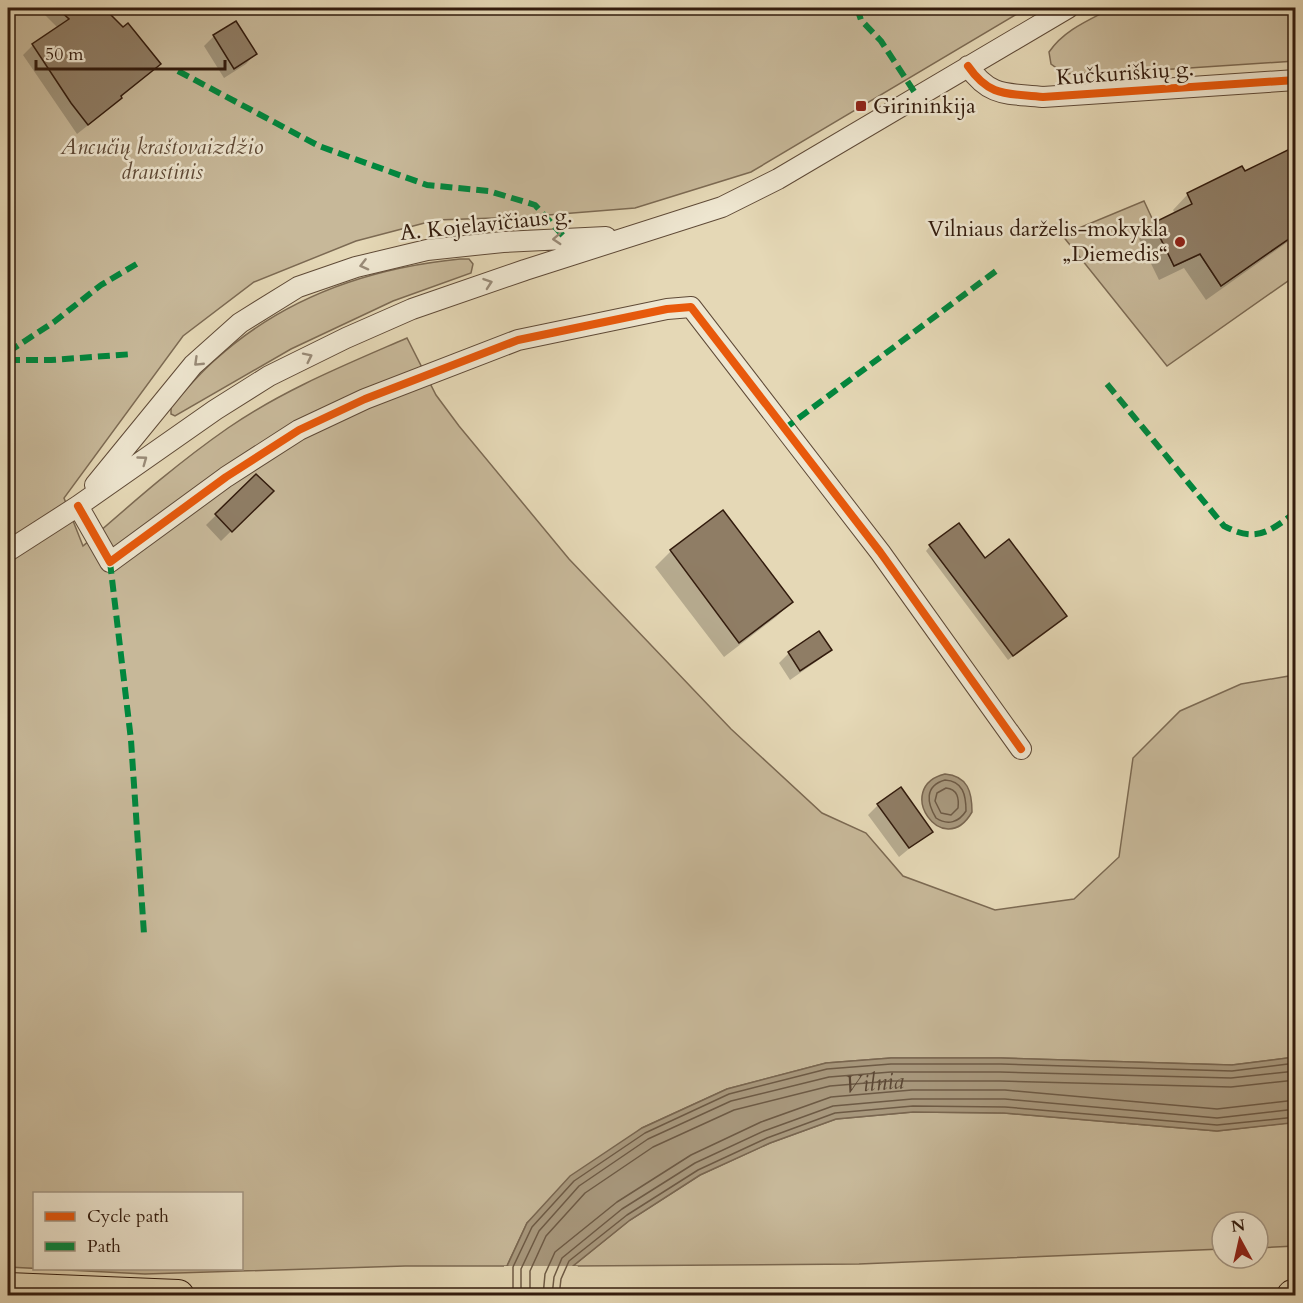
<svg xmlns="http://www.w3.org/2000/svg" width="1303" height="1303" font-family="Cardo,serif">
<style>
.green{fill:#c7b899;stroke:#7c6a53;stroke-width:1.5;fill-rule:evenodd}
.water{fill:#a8987d;stroke:#796650;stroke-width:1.5}
.pier{fill:#e5d8b6}
.shadow{fill:#0003}
.lines{fill:none;stroke-linecap:round;stroke-linejoin:round}
.shore{stroke:#6d5a45;stroke-width:1.5}
.building{fill:#8f7d65;stroke:#321b0d;stroke-width:1.5}
.street-casing{stroke:#5f4a37;stroke-width:22}
.primary-casing{stroke:#321b0d;stroke-width:34}
.street{stroke:#eee6d0;stroke-width:20}
.primary{stroke:#e5d8b6;stroke-width:32}
.quiet{stroke:#00873e;stroke-width:6;stroke-dasharray:12 6;stroke-linecap:butt}
.cycleway-casing{stroke:#eee6d0;stroke-width:11}
.cycleway{stroke:#e8590c;stroke-width:8}
.oneway{stroke:#998b78}
.poi-dot{fill:#8f2418;stroke:#eee6d0;stroke-width:2}
.labels{text-anchor:middle;dominant-baseline:central;stroke-width:5;stroke-linejoin:round;paint-order:stroke}
.street-label{font-size:22px;fill:#321b0d;stroke:#eee6d0}
.poi-label{font-size:22px;fill:#321b0d;stroke:#eee6d0;text-anchor:start}
.park-label{font-size:22px;font-style:italic;fill:#5f4a37;stroke:#eee6d0}
.water-label{font-size:24px;font-style:italic;fill:#5b4734;stroke:#eee6d0}
</style>
<rect width="100%" height="100%" fill="#e5d8b6"/>
<filter id="stains"><feTurbulence type="fractalNoise" baseFrequency=".00333" numOctaves="4"/><feColorMatrix values="0 0 0 0 .2 0 0 0 0 .09 0 0 0 0 .02 0 0 0 .5 -.17"/></filter>
<radialGradient id="worn" r=".72"><stop offset=".6" stop-color="#630" stop-opacity="0"/><stop offset="1" stop-color="#630" stop-opacity=".3"/></radialGradient>
<!-- green -->
<path class="green" d="M 8,8 L 1027,8 L 751,172 L 635,208 L 523,217 L 436,220 L 356,241 L 254,282 L 183,336 L 64,498 L 83,546 C 130,505 176,464 228,428 C 283,390 345,365 407,338 L 436,395 L 459,426 L 569,559 L 731,729 L 822,813 L 866,833 L 903,876 L 995,910 L 1074,899 L 1119,857 L 1133,758 L 1180,711 L 1241,684 L 1295,675 L 1295,1057 L 1232,1065 L 1001,1058 L 891,1058 L 826,1063 L 727,1089 L 642,1128 L 527,1223 L 507,1266 L 405,1266 L 145,1274 L 8,1267 ZM 34,1194 L 242,1194 L 242,1268 L 34,1268 Z
M 1112,8 L 1295,8 L 1295,61 L 1174,69 L 1065,74 L 1051,64 L 1049,52 C 1064,30 1089,20 1112,8 Z
M 1144,201 L 1174,266 L 1200,254 L 1221,286 L 1295,234 L 1295,276 L 1167,366 L 1062,235 Z
M 460,259 L 469,259 L 473,264 L 471,273 L 393,301 L 291,349 L 175,416 L 171,414 L 171,406 C 185,391 199,374 215,360 C 283,298 369,268 460,259 Z
M 913,1112 L 1004,1113 L 1217,1131 L 1295,1122 L 1295,1246 L 1258,1248 L 1258,1222 L 1222,1222 L 1222,1249 L 859,1264 L 573,1266 L 630,1220 L 700,1175 L 770,1143 L 836,1119 Z"/>
<!-- water -->
<path class="water" d="M 945,774 C 968,776 972,792 972,812 C 943,862 892,787 945,774 Z
M 1295,1057 L 1295,1122 L 1291,1123 L 1217,1131 L 1004,1113 L 913,1112 L 836,1119 L 770,1143 L 700,1175 L 630,1220 L 573,1266 L 567,1281 L 507,1266 L 527,1223 L 570,1176 L 642,1128 L 727,1089 L 826,1063 L 891,1058 L 1001,1058 L 1232,1065 Z"/>
<!-- pier -->
<path class="pier" d="M 504,1266 L 578,1266 L 570,1282 L 568,1296 L 504,1296 Z"/>
<!-- shadow -->
<path class="shadow" d="M 40,8 L 102,8 L 159,64 L 120,98 L 110,108 L 77,134 L 23,55 L 33,45 L 58,28 L 39,9 Z
M 236,23 L 255,54 L 246,64 L 224,78 L 204,46 L 214,36 Z
M 1296,148 L 1296,236 L 1206,300 L 1184,268 L 1159,280 L 1139,239 L 1154,224 L 1175,214 L 1173,210 L 1188,194 L 1245,173 Z
M 256,476 L 272,491 L 221,541 L 206,525 Z
M 723,512 L 791,602 L 776,617 L 724,657 L 655,567 L 671,551 Z
M 930,546 L 984,560 L 1060,620 L 1008,660 L 926,551 Z
M 818,633 L 830,649 L 820,659 L 790,680 L 779,663 L 789,653 Z
M 878,805 L 931,831 L 899,857 L 868,815 Z"/>
<g class="lines">
<!-- shore -->
<g class="shore">
<path d="M 945,780 C 963,781 966,795 966,811 C 959,822 948,826 936,818 C 927,803 924,786 945,780 Z"/>
<path d="M 946,788 C 958,789 959,799 958,808 L 951,815 L 941,813 L 935,801 L 937,793 Z"/>
<path d="M 513,1296 L 513,1267 L 532,1227 L 574,1181 L 645,1133 L 729,1094 L 827,1069 L 891,1064 L 1001,1064 L 1232,1071 L 1296,1063"/>
<path d="M 521,1296 L 521,1269 L 539,1231 L 579,1186 L 648,1139 L 731,1101 L 829,1077 L 891,1072 L 1000,1072 L 1231,1078 L 1296,1071"/>
<path id="s1" d="M 530,1296 L 530,1271 L 546,1236 L 585,1193 L 653,1147 L 734,1110 L 830,1086 L 891,1081 L 1000,1081 L 1231,1087 L 1296,1080"/>
<path d="M 543,1296 L 545,1274 L 555,1252 L 617,1202 L 691,1155 L 761,1122 L 831,1097 L 912,1090 L 1005,1090 L 1217,1109 L 1296,1100"/>
<path d="M 552,1296 L 554,1277 L 562,1258 L 622,1209 L 695,1163 L 764,1131 L 833,1106 L 912,1099 L 1005,1099 L 1217,1118 L 1296,1109"/>
<path d="M 559,1296 L 561,1279 L 569,1261 L 627,1215 L 698,1170 L 767,1138 L 835,1113 L 913,1106 L 1005,1107 L 1217,1125 L 1296,1117"/>
</g>
</g>
<!-- building -->
<path class="building" d="M 57,8 L 104,8 L 123,27 L 128,23 L 161,64 L 121,96 L 122,98 L 88,125 L 71,103 L 32,44 L 69,19 Z
M 236,21 L 257,54 L 234,69 L 213,35 Z
M 1296,146 L 1296,234 L 1221,286 L 1200,254 L 1174,266 L 1153,223 L 1192,204 L 1187,193 L 1242,166 L 1245,171 Z
M 256,474 L 274,491 L 232,532 L 215,514 Z
M 723,510 L 793,602 L 739,643 L 670,550 Z
M 959,523 L 985,558 L 1009,539 L 1067,616 L 1013,656 L 929,545 Z
M 819,631 L 832,650 L 800,671 L 788,652 Z
M 901,787 L 933,832 L 909,848 L 877,804 Z"/>
<g class="lines">
<defs>
<path id="street" d="M 968,66 C 990,98 1008,93 1043,97 L 1296,80
M 95,485 L 193,365 L 240,323 L 298,287 L 356,267 L 427,250 L 503,242 L 606,237
M 78,506 L 110,562 L 226,477 L 299,430 L 365,399 L 518,340 L 667,309 L 691,307 L 880,552 L 1021,749
M 8,551 L 78,506 L 215,410 L 269,376 L 346,338 L 412,309 L 525,270 L 722,207 L 778,179 L 1068,8"/>
<path id="primary" d="M 8,1289 L 178,1296
M 1293,1296 L 1296,1295"/>
</defs>
<!-- street casing -->
<use href="#street" class="street-casing"/>
<!-- primary casing -->
<use href="#primary" class="primary-casing"/>
<!-- street -->
<use href="#street" class="street"/>
<!-- primary -->
<use href="#primary" class="primary"/>
<!-- quiet -->
<path class="quiet" d="M 857,8 L 861,20 L 881,41 L 917,96
M 178,71 L 319,146 L 427,185 L 489,191 L 535,205 L 566,239
M 8,352 L 54,322 L 101,285 L 140,262
M 8,360 L 51,360 L 133,354
M 1107,384 L 1224,526 C 1256,543 1269,532 1296,512
M 784,429 L 996,271
M 110,562 L 131,740 L 144,934"/>
<defs>
<path id="cycleway" d="M 968,66 C 990,98 1008,93 1043,97 L 1296,80
M 78,506 L 110,562 L 226,477 L 299,430 L 365,399 L 518,340 L 667,309 L 691,307 L 880,552 L 1021,749"/>
</defs>
<!-- cycleway casing -->
<use href="#cycleway" class="cycleway-casing"/>
<!-- cycleway -->
<use href="#cycleway" class="cycleway"/>
</g>
<!-- one-way arrows -->
<defs><path id="oneway-chevron" d="M-2-3.5L2.5 0L-2 3.5" fill="none" stroke-width="1.6" stroke-linecap="round" stroke-linejoin="round" transform="scale(1.5)"/></defs>
<g class="oneway">
<use href="#oneway-chevron" transform="translate(557 239) rotate(177)"/>
<use href="#oneway-chevron" transform="translate(364 265) rotate(166)"/>
<use href="#oneway-chevron" transform="translate(488 283) rotate(-19)"/>
<use href="#oneway-chevron" transform="translate(308 357) rotate(-26)"/>
<use href="#oneway-chevron" transform="translate(198 362) rotate(136)"/>
<use href="#oneway-chevron" transform="translate(143 460) rotate(-36)"/>
</g>
<!-- markers -->
<g class="poi-dot">
<rect x="855" y="100" width="12" height="12" rx="3"/>
<circle cx="1180" cy="242" r="6"/>
</g>
<g class="labels">
<!-- street labels -->
<g class="street-label">
<text transform="translate(1125 73) rotate(-4)">Kučkuriškių g.</text>
<text transform="translate(486 224) rotate(-6)">A. Kojelavičiaus g.</text>
</g>
<!-- poi labels -->
<g class="poi-label">
<text x="873" y="106">Girininkija</text>
<text x="1168" y="229" text-anchor="end">Vilniaus darželis-mokykla<tspan x="1168" dy="25">„Diemedis“</tspan></text>
</g>
<!-- park labels -->
<g class="park-label">
<text x="162" y="147">Ancučių kraštovaizdžio<tspan x="162" dy="25">draustinis</tspan></text>
</g>
<!-- water labels -->
<g class="water-label">
<text stroke="none"><textPath href="#s1" startOffset="436">Vilnia</textPath></text>
</g>
</g>
<!-- margin -->
<rect width="1303" height="1303" fill="none" stroke="#e5d8b6" stroke-width="30"/>
<rect x="9" y="9" width="1285" height="1285" fill="none" stroke="#321b0d" stroke-width="3"/>
<rect x="15" y="15" width="1273" height="1273" fill="none" stroke="#321b0d" stroke-width="1.5"/>
<!-- legend -->
<rect x="33" y="1192" width="210" height="78" fill="#eee6d0" stroke="#a39582" stroke-width="1.5"/>
<rect x="45" y="1212" width="30" height="9" fill="#e8590c" stroke="#a39582" stroke-width="1.5"/>
<text x="87" y="1222" font-size="18" fill="#321b0d">Cycle path</text>
<rect x="45" y="1242" width="30" height="9" fill="#00873e" stroke="#a39582" stroke-width="1.5"/>
<text x="87" y="1252" font-size="18" fill="#321b0d">Path</text>
<!-- north arrow -->
<g transform="translate(1240 1240) rotate(352)"><circle r="28" fill="#eee6d0" stroke="#a39582" stroke-width="1.5"/>
<path d="M0-4.5L10 22L0 15L-10 22Z" fill="#8f2418"/>
<text y="-9" font-size="16" font-weight="bold" text-anchor="middle" fill="#321b0d">N</text>
</g>
<!-- scale -->
<path d="M36 60v9h189v-9" fill="none" stroke="#321b0d" stroke-width="3"/>
<text x="45" y="60" font-size="18" fill="#321b0d" stroke="#eee6d0" stroke-width="4.5" paint-order="stroke">50 m</text>
<rect width="100%" height="100%" filter="url(#stains)"/>
<rect width="100%" height="100%" fill="url(#worn)"/>
</svg>
